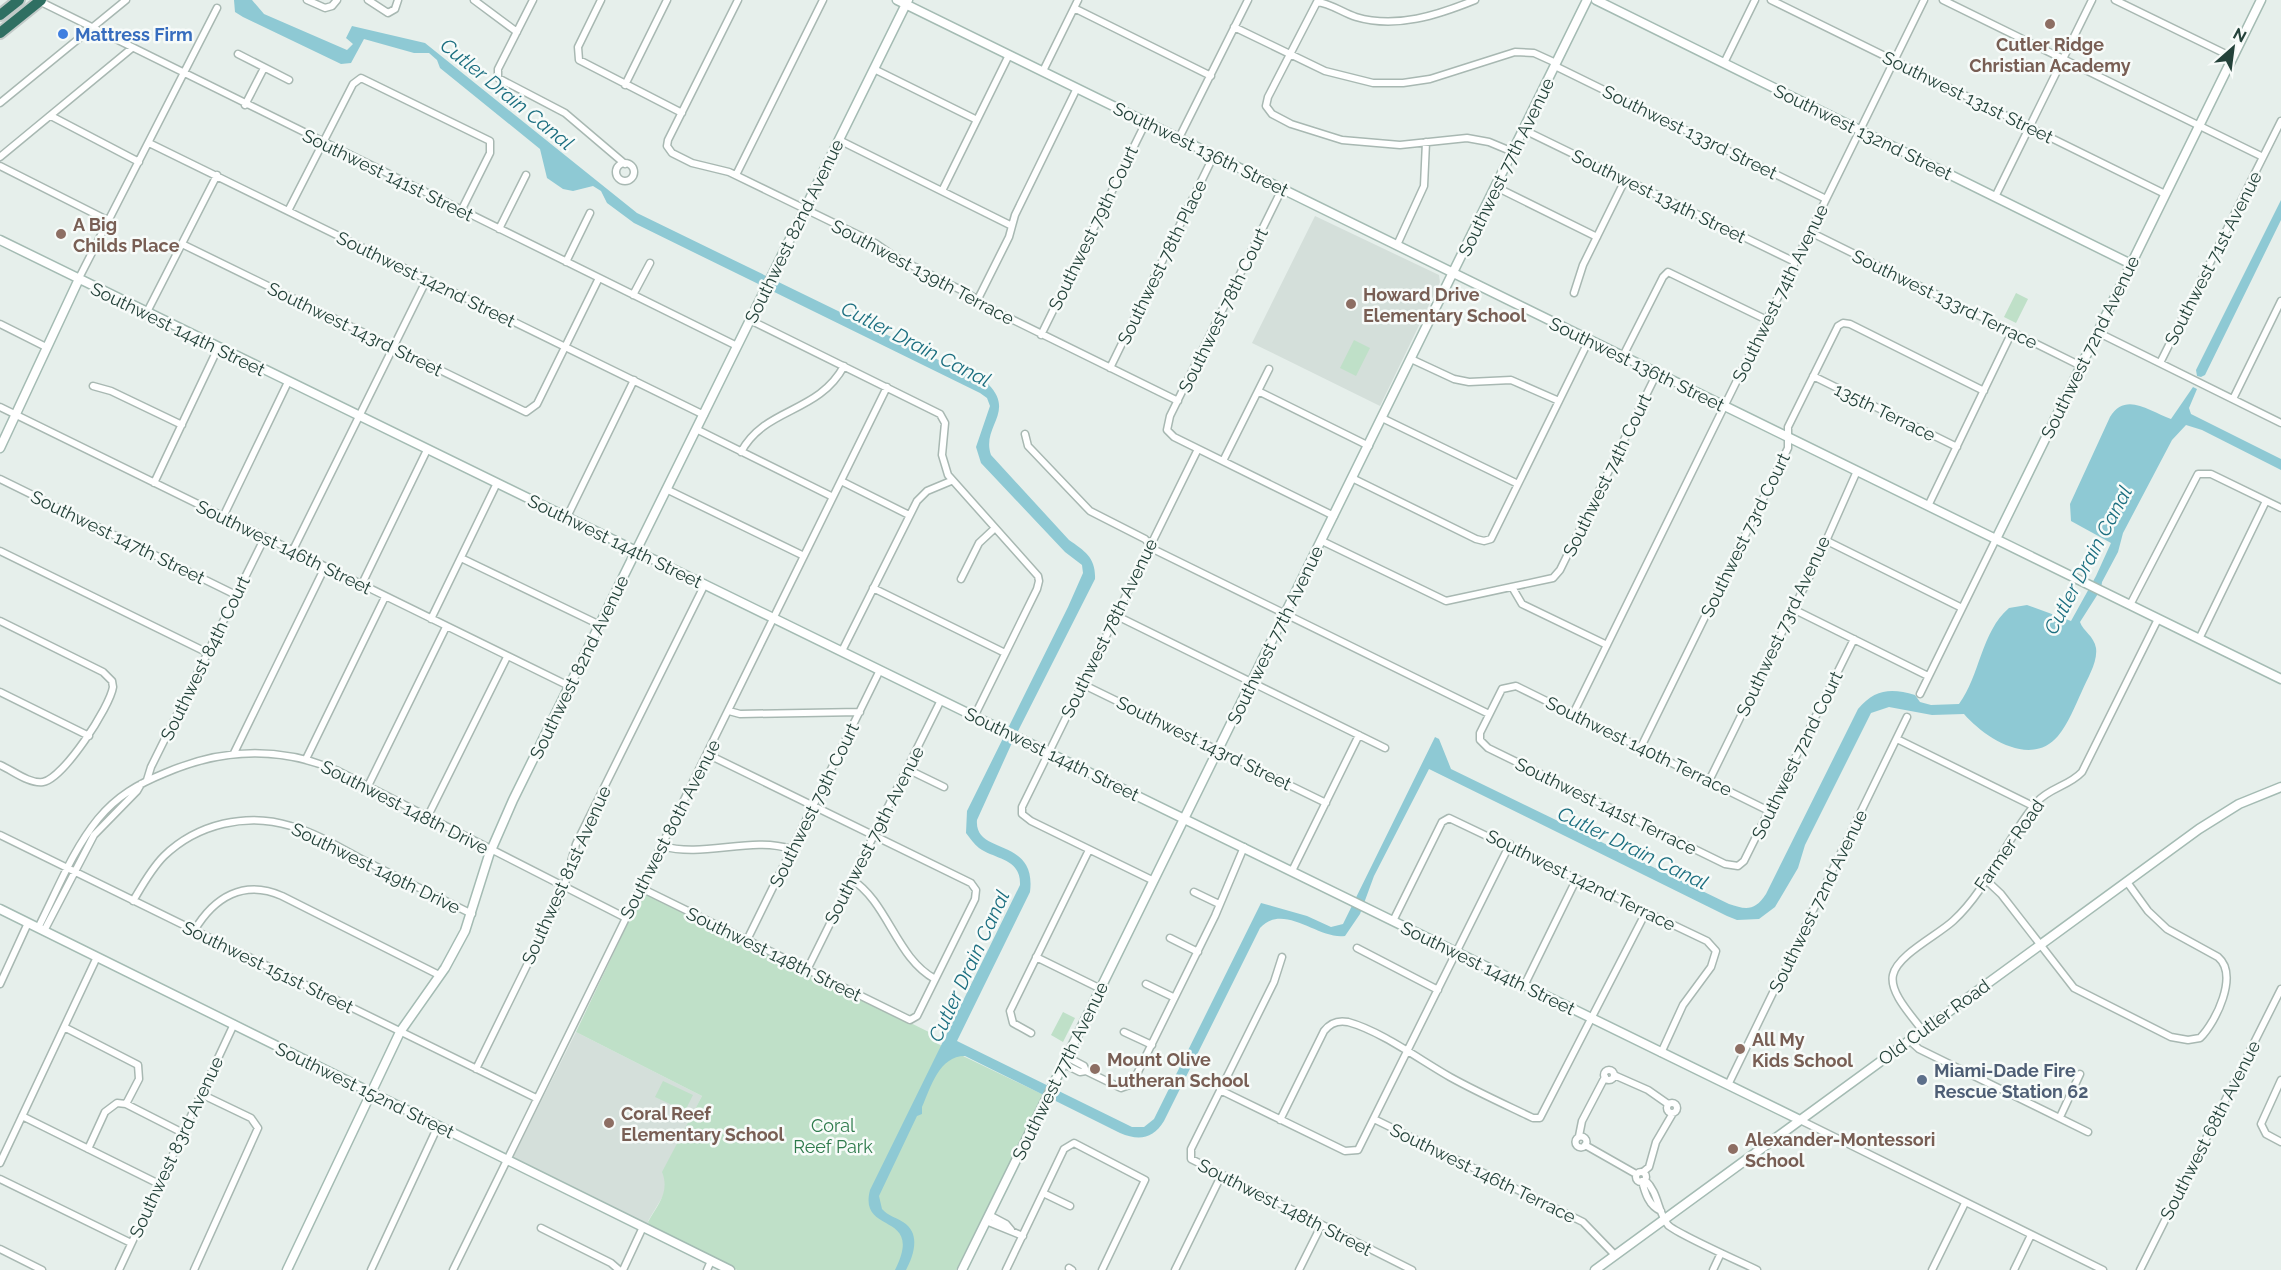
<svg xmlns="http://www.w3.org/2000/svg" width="2281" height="1270" font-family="Raleway,sans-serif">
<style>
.built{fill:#d4dfda}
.green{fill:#bfe0c8}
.water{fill:#8ec9d4}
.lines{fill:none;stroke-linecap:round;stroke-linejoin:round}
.street-casing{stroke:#a8b8b2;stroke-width:9}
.secondary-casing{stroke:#a4bbb3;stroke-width:11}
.highway-casing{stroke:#c2cac8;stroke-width:14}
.street{stroke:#fff;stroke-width:6}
.secondary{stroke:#fff;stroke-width:8}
.highway{stroke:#2f6f62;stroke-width:10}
.education-dot{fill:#8d6e63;stroke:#f7fbf9;stroke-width:2}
.shop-dot{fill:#3f7fe0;stroke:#f7fbf9;stroke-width:2}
.service-dot{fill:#5c6f8a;stroke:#f7fbf9;stroke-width:2}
.labels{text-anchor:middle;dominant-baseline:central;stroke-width:5;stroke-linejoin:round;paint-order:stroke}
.shop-label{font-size:18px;font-weight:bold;fill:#366cbe;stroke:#f7fbf9;text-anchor:start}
.education-label{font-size:18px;font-weight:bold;fill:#785e54;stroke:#f7fbf9;text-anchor:start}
.street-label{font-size:18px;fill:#24423a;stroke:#f7fbf9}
.service-label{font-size:18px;font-weight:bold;fill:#4e5e75;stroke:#f7fbf9;text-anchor:start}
.park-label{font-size:18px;fill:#2d7a4b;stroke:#f7fbf9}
.water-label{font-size:20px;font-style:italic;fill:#1c6f80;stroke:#f7fbf9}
</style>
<rect width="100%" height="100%" fill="#e6efeb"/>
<!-- built -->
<path class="built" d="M 1315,216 L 1439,275 L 1440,282 L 1380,406 L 1252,343 Z
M 576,1032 L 702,1096 L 663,1172 L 667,1183 L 666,1191 L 648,1221 L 650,1225 L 513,1157 Z"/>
<!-- green -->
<path class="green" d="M 2016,293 L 2028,299 L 2016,323 L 2004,317 Z
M 1354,340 L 1370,348 L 1356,376 L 1340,368 Z
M 647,893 L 939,1037 L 936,1043 L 1044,1095 L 956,1270 L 737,1270 L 651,1227 L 648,1222 C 658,1204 670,1192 662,1172 L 702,1096 L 576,1032 L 640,898 Z
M 1063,1012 L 1075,1018 L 1063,1042 L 1051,1035 Z
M 663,1081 L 693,1095 L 685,1111 L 655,1097 Z"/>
<!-- water -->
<path class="water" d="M 234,0 L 252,0 L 264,14 L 347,50 L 353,44 L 346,38 L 352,26 L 425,43 L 637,213 L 988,384 C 1016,412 981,427 991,455 L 1069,540 C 1085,551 1096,558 1095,579 L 1011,745 L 977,820 C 974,856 1037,836 1030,892 L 957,1041 L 1132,1127 L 1144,1127 L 1154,1119 L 1261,903 L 1307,916 L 1331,927 L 1343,924 L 1435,737 L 1439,739 L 1451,769 L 1729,904 C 1746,910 1755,911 1766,894 L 1858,709 C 1875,689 1891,688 1915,695 L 1920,702 L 1931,705 L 1959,704 C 1980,676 1981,632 2009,608 L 2027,605 L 2071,621 L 2096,576 L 2111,543 L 2071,521 L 2070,504 L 2110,417 C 2126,391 2150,412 2171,419 L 2193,387 L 2197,389 L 2189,408 L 2191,414 L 2281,459 L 2281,470 L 2202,430 L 2186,425 L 2172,440 L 2123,533 L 2118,552 L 2102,582 L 2101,589 L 2080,622 C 2083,631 2094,636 2096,648 C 2098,662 2087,679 2082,691 C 2075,706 2068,724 2058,736 C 2031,768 1985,738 1964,714 L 1932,715 L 1889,707 L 1871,713 L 1805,845 L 1798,868 L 1775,907 L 1759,919 L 1737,920 L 1727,916 L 1429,769 L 1374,876 L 1360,914 L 1345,936 C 1318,940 1284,902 1260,928 L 1164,1121 C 1153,1139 1139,1141 1120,1133 L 965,1056 C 939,1056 931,1087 922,1107 L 922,1114 L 917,1116 L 879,1196 L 882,1209 C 888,1216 895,1217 903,1222 C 921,1233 914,1255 906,1270 L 895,1270 C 925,1210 858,1236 870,1190 L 1020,885 C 1021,858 996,860 979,848 C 974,844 970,838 966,833 L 967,811 L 1068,607 L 1083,573 L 1082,565 L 1065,552 L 981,463 L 976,447 L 990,406 L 987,398 L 980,393 L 634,223 L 607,203 L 601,191 L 593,186 L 573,191 L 563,189 L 547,178 L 540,149 L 440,68 L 437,60 L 429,53 L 414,53 L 364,39 L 351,63 L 341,64 L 243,17 L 235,12 Z
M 2281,200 L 2281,220 L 2205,375 L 2201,377 L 2197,376 L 2196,370 Z"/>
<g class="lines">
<defs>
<path id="street" d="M 307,0 L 325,8 L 332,6 L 337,0
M 368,0 L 388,13 L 395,9 L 398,0
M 474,0 L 517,32
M 533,0 L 498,69 L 498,78 L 565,113 L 625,164
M 601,0 L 578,47 L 579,60 L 682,113
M 738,0 L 668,140 L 667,146 L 672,153 L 692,163 L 729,172 L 875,243 L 895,257 L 967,293 L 995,311 L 1178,401
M 1475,0 C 1438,15 1396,29 1356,17 C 1343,13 1330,3 1317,2 L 1268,97 L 1266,106 L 1272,114 L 1291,124 L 1342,140 L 1400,145 L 1467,138 L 1489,142 L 1513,152
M 1771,0 L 2165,194
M 1943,0 L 2263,157
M 2115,0 L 2232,57
M 39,1 L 737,346
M 1074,8 L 1211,76
M 1234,27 L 1325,71 L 1373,83 L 1403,83 L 1430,79 L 1515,52 L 1534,53 L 1556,63
M 238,54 L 289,80
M 1724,63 L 1755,0
M 1555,66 L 1826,199
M 874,69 L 977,120
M 1043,71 L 1078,0
M 625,85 L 667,0
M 0,103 L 126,0
M 245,105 L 264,68
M 51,116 L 139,162
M 1524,130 L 1795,262
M 1179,138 L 1248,0
M 839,140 L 1010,225
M 149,143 L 704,415
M 0,157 L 132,48
M616 172a9 9 0 1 1 18 0a9 9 0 1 1-18 0Z
M 0,166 L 109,221
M 736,175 L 823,0
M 1496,187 L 1597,237
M 1282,189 L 1170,416 L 1167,430 L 1174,437 L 1334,516
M 942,191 L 1009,55
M 1995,197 L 2092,0
M 288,211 L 353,84 L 361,78 L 490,141 L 490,153 L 461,211
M 499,229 L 526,175
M 1810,232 L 2081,366
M 182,244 L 526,412 L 537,404 L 599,278
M 1397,245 L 1424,186 L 1426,142
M 566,262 L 590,213
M 78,280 L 217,8
M 1574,293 L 1583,265 L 1625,180
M 633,295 L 650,263
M 978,299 L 1009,237 L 1015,215 L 1077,88
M 146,314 L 217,175
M 750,320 L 940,414 L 945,423 L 942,455 L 948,475 L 1038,576 L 1039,581 L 1037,589 L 974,717
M 0,324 L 46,347
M 2097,332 L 2281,423
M 1041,335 L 1146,122
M 1623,356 L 1663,277 L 1668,272 L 1767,320
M 1411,359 L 1454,379 L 1469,382 L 1511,380 L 1559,401
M 2160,363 L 2281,121
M 1110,368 L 1214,155
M 1813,376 L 1957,447
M 93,386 L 111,391 L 182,425
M 1258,391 L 1369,446
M 2233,399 L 2281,301
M 0,407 L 569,686
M 1382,418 L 1518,484
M 696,429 L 833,497
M 1025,434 L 1028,446 L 1090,511 L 1145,539 L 1155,550 L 1489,714
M 741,452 C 765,407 818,414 844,366
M 1223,461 L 1269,369
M 1352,478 L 1476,539 L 1484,541 L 1491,539 L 1589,340
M 0,479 L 236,595
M 841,481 L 909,515
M 154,483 L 218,348
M 666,489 L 804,556
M 1928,506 L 2012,332
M 223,517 L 288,382
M 567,517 L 634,380
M 1825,540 L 1962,608
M 1322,541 L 1446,601 L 1553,578 L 1560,570 L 1657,373
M 0,551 L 208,653
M 292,552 L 427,279
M 461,558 L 600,625
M 961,579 L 979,543 L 994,529
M 361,586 L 427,450
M 1512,587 L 1522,604 L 1607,645
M 873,588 L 1005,653
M 2130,605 L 2198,474 L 2211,474 L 2281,508
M 1793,609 L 1928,676
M 1115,615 L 1385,748
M 431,619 L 497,483
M 0,621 L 103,672 L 112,681 L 113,687 C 110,707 63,779 43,782 C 29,784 12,770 0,765
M 2199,639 L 2266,501
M 842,651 L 917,501 L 927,491 L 951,481
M 1082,684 L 1326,803
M 0,692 L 89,736
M 1920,694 L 1996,539
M 729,711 L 740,714 L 860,712
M 1573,714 L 1924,0
M 1897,739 L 2033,806
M 1641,747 L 1788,448 L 1788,427 L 1838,326 L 1843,323 L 1850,324 L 1984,391
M 234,753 L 325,567
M 306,759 L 385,597
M 907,769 L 944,787
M 147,780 L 151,767 L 265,537
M 1709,781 L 1818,559 L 1857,471
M 368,786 L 446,627
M 1769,811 L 1516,686 L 1502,689 L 1480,733 L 1480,740 L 1488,748 L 1725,864 L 1738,866 L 1744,861 L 1854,639
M 428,816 L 507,657
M 0,835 L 536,1098
M 662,846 C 704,858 750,836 791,849
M 1292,871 L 1359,735
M 851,879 C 888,902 896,958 935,979
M 1985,879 L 2001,894 L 2074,988 L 2171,1037 L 2188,1040 L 2200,1038 C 2216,1022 2239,975 2218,957 L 2167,929 L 2148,911 L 2127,882
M 1154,881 L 1031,821 L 1022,814 L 1022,807 L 1198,449
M 641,888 L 910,1020 L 917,1016 L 975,899 L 976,890 L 971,883 L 707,754
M 1194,892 L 1219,904
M 133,901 C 142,886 151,869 164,856 C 197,824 247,812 291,826 C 316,833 339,847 361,859 C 398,877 435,896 472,914
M 1393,921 L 1442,822 L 1449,818 L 1707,941 L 1716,951 L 1711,967 L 1683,1005 L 1661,1053
M 38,928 C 57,891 72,851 98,819 C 117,796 138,784 165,773 C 223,748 280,746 338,771 L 626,918
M 44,931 L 94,835 L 137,791 L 141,784
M 194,931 C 214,897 244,879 282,896 L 439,975
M 1170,938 L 1198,952
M 747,940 L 880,670
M 1357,948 L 1438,990
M 1036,957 L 1101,989
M 1282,957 L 1274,982 L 1191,1149 L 1191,1159 L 1412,1270
M 807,970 L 941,700
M 0,984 L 28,923
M 1146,984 L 1173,997
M 1524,986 L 1577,878
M 64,1027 L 138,1065 L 139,1079 L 126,1104
M 1922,1030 C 1913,1017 1889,993 1893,975 C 1897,955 1938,935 1953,921 C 1989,888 2006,838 2037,802 C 2049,788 2069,786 2082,772 L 2158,619
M 1124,1032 L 1152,1045
M 1031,1033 L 1013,1023 L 1010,1011 L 1089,850
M 1909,1040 L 1919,1049 L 2088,1132
M 1067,1057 L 1084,1066 L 1086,1071
M 1064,1064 L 1080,1072 L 1086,1071 L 1121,1088 L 1132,1084 L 1215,916 L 1244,847
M 476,1069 L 562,894 L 576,844 L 705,584
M1604 1075a5 5 0 1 1 10 0a5 5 0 1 1-10 0Z
M 1614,1075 L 1648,1090 L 1668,1104
M 2281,1080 L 2261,1124 L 2266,1134 L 2281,1142
M 1728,1085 L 1907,717
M 1220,1090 L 1345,1151 L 1358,1150 L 1510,844
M1667 1108a5 5 0 1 1 10 0a5 5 0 1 1-10 0Z
M 22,1116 L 159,1184
M 2060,1117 L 2080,1074
M 1374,1119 L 1583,1222 L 1615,1255
M 1280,1120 L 1324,1031 C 1330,1023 1338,1020 1348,1022 C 1381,1031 1420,1060 1450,1077 C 1477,1092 1506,1105 1533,1118 L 1540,1118 L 1646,912
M 1800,1120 L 2103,1270
M 1579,1136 L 1582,1121 L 1605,1077
M1575.5 1142a5.5 5.5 0 1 1 11 0a5.5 5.5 0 1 1-11 0Z
M 1585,1145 L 1636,1174
M 88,1149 L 105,1112 L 117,1103 L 126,1104 L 183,1133
M 0,1163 L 97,957
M1636 1177a5 5 0 1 1 10 0a5 5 0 1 1-10 0Z
M 1643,1172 L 1649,1167 L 1656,1142 L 1673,1113
M 0,1179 L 131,1243
M 1645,1180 C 1659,1193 1657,1211 1668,1225 C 1675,1233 1743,1263 1757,1270
M 1642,1181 C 1645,1193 1649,1206 1661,1211
M 1043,1193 L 1070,1206
M 989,1215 L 1006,1224 L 1011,1230
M 986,1221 L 1023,1236
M 541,1228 L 611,1263 L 619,1270
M 0,1249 L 42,1270
M 1069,1268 L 1072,1270
M 119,1270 L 234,1024
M 194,1270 L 258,1128 L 251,1118 L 201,1094
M 371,1270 L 438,1126
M 453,1270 L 887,387
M 623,1270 L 643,1227
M 707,1270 L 711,1261
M 1006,1270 L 1064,1149 L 1074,1143 L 1145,1180 L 1102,1270
M 1175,1270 L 1221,1176
M 1299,1270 L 1321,1226
M 1713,1270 L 1721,1253
M 1932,1270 L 1965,1203
M 2014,1270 L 2031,1235
M 2140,1270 L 2281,989"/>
<path id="secondary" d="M 897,0 L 2281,679
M 1596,0 L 2131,264
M 0,240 L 1800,1120
M 0,448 L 78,281
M 1996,539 L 2261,0
M 0,909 L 730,1270
M 287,1270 L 400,1032 L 445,968 L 465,931 L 489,855 L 513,800 L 908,0
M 962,1270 L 1587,0
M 1595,1270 L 2199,829 L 2239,804 L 2281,787"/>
<path id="highway" d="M 0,15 L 19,0
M 0,33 L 41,0"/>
</defs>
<!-- street casing -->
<use href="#street" class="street-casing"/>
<!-- secondary casing -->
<use href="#secondary" class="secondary-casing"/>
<!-- highway casing -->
<use href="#highway" class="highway-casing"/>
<!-- street -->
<use href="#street" class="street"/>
<!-- secondary -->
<use href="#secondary" class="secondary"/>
<!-- highway -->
<use href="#highway" class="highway"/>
</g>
<!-- markers -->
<g class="education-dot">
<circle cx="2050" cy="24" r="6"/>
<circle cx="61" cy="234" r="6"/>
<circle cx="1351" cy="304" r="6"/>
<circle cx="1740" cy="1049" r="6"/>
<circle cx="1095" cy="1069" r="6"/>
<circle cx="609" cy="1123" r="6"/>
<circle cx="1733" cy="1149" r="6"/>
</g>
<circle class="shop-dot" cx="63" cy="34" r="6"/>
<circle class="service-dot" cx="1922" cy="1080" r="6"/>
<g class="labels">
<!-- shop labels -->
<g class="shop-label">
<text x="75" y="34">Mattress Firm</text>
</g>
<!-- education labels -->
<g class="education-label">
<text x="2050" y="44" text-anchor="middle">Cutler Ridge<tspan x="2050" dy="21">Christian Academy</tspan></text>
<text x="73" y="224">A Big<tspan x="73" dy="21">Childs Place</tspan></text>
<text x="1363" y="294">Howard Drive<tspan x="1363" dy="21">Elementary School</tspan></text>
<text x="1752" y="1039">All My<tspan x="1752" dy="21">Kids School</tspan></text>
<text x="1107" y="1059">Mount Olive<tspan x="1107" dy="21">Lutheran School</tspan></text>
<text x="621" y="1113">Coral Reef<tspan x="621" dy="21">Elementary School</tspan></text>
<text x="1745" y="1139">Alexander-Montessori<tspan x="1745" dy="21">School</tspan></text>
</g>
<!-- street labels -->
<g class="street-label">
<text transform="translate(1968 97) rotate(26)">Southwest 131st Street</text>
<text transform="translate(1690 132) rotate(26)">Southwest 133rd Street</text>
<text transform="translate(1863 132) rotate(26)">Southwest 132nd Street</text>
<text transform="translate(1201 149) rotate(26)">Southwest 136th Street</text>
<text transform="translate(1506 167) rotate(-64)">Southwest 77th Avenue</text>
<text transform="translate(388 175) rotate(26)">Southwest 141st Street</text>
<text transform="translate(1659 196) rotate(26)">Southwest 134th Street</text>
<text transform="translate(1093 228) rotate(-64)">Southwest 79th Court</text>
<text transform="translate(794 231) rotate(-64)">Southwest 82nd Avenue</text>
<text transform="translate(2213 258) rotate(-63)">Southwest 71st Avenue</text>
<text transform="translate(1162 262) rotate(-64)">Southwest 78th Place</text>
<text transform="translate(923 272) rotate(28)">Southwest 139th Terrace</text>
<text transform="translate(426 279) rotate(26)">Southwest 142nd Street</text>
<text transform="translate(1780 293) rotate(-64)">Southwest 74th Avenue</text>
<text transform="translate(1945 299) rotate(26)">Southwest 133rd Terrace</text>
<text transform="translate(1223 310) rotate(-64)">Southwest 78th Court</text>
<text transform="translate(178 329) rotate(26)">Southwest 144th Street</text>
<text transform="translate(355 329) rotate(26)">Southwest 143rd Street</text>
<text transform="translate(2090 347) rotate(-64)">Southwest 72nd Avenue</text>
<text transform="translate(1637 364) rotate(26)">Southwest 136th Street</text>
<text transform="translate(1885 412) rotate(26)">135th Terrace</text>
<text transform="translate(1607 475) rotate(-64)">Southwest 74th Court</text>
<text transform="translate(1745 535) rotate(-64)">Southwest 73rd Court</text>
<text transform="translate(118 537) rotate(26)">Southwest 147th Street</text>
<text transform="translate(615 541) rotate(26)">Southwest 144th Street</text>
<text transform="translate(284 547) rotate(26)">Southwest 146th Street</text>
<text transform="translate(1783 626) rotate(-65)">Southwest 73rd Avenue</text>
<text transform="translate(1109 628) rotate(-64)">Southwest 78th Avenue</text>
<text transform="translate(1275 635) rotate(-64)">Southwest 77th Avenue</text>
<text transform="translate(205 658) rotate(-64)">Southwest 84th Court</text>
<text transform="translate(579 667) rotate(-64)">Southwest 82nd Avenue</text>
<text transform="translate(1204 743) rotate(26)">Southwest 143rd Street</text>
<text transform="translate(1639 746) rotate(26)">Southwest 140th Terrace</text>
<text transform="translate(1052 754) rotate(26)">Southwest 144th Street</text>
<text transform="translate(1797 755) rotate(-64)">Southwest 72nd Court</text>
<text transform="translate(814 805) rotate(-64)">Southwest 79th Court</text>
<text transform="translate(1606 806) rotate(26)">Southwest 141st Terrace</text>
<text transform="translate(405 807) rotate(27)">Southwest 148th Drive</text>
<text transform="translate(670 829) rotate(-63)">Southwest 80th Avenue</text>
<text transform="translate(874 835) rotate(-63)">Southwest 79th Avenue</text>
<text transform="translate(2009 845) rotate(-55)">Farmer Road</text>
<text transform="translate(376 868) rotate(26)">Southwest 149th Drive</text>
<text transform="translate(566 875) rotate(-66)">Southwest 81st Avenue</text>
<text transform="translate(1581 880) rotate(26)">Southwest 142nd Terrace</text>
<text transform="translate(1818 901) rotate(-64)">Southwest 72nd Avenue</text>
<text transform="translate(774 954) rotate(26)">Southwest 148th Street</text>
<text transform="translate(268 967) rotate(26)">Southwest 151st Street</text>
<text transform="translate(1488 968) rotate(26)">Southwest 144th Street</text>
<text transform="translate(1934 1022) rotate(-36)">Old Cutler Road</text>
<text transform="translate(1060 1071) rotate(-64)">Southwest 77th Avenue</text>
<text transform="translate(365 1090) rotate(26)">Southwest 152nd Street</text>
<text transform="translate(2210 1130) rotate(-63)">Southwest 68th Avenue</text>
<text transform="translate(176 1147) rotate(-65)">Southwest 83rd Avenue</text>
<text transform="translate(1483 1173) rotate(26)">Southwest 146th Terrace</text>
<text transform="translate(1285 1207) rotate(27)">Southwest 148th Street</text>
</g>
<!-- service labels -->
<g class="service-label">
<text x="1934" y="1070">Miami-Dade Fire<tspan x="1934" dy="21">Rescue Station 62</tspan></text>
</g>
<!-- park labels -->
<g class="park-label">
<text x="833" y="1125">Coral<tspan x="833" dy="21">Reef Park</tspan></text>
</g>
<!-- water labels -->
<g class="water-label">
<text transform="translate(507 94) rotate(39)">Cutler Drain Canal</text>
<text transform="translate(916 344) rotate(27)">Cutler Drain Canal</text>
<text transform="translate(2088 560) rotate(-62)">Cutler Drain Canal</text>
<text transform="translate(1633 848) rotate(26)">Cutler Drain Canal</text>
<text transform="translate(969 966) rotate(-65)">Cutler Drain Canal</text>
</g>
</g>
<!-- north arrow -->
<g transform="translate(2233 48) rotate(28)" stroke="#f7fbf9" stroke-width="4.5" paint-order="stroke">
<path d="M0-4.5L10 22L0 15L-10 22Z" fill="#24423a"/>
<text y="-9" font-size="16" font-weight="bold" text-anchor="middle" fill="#24423a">N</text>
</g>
</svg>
